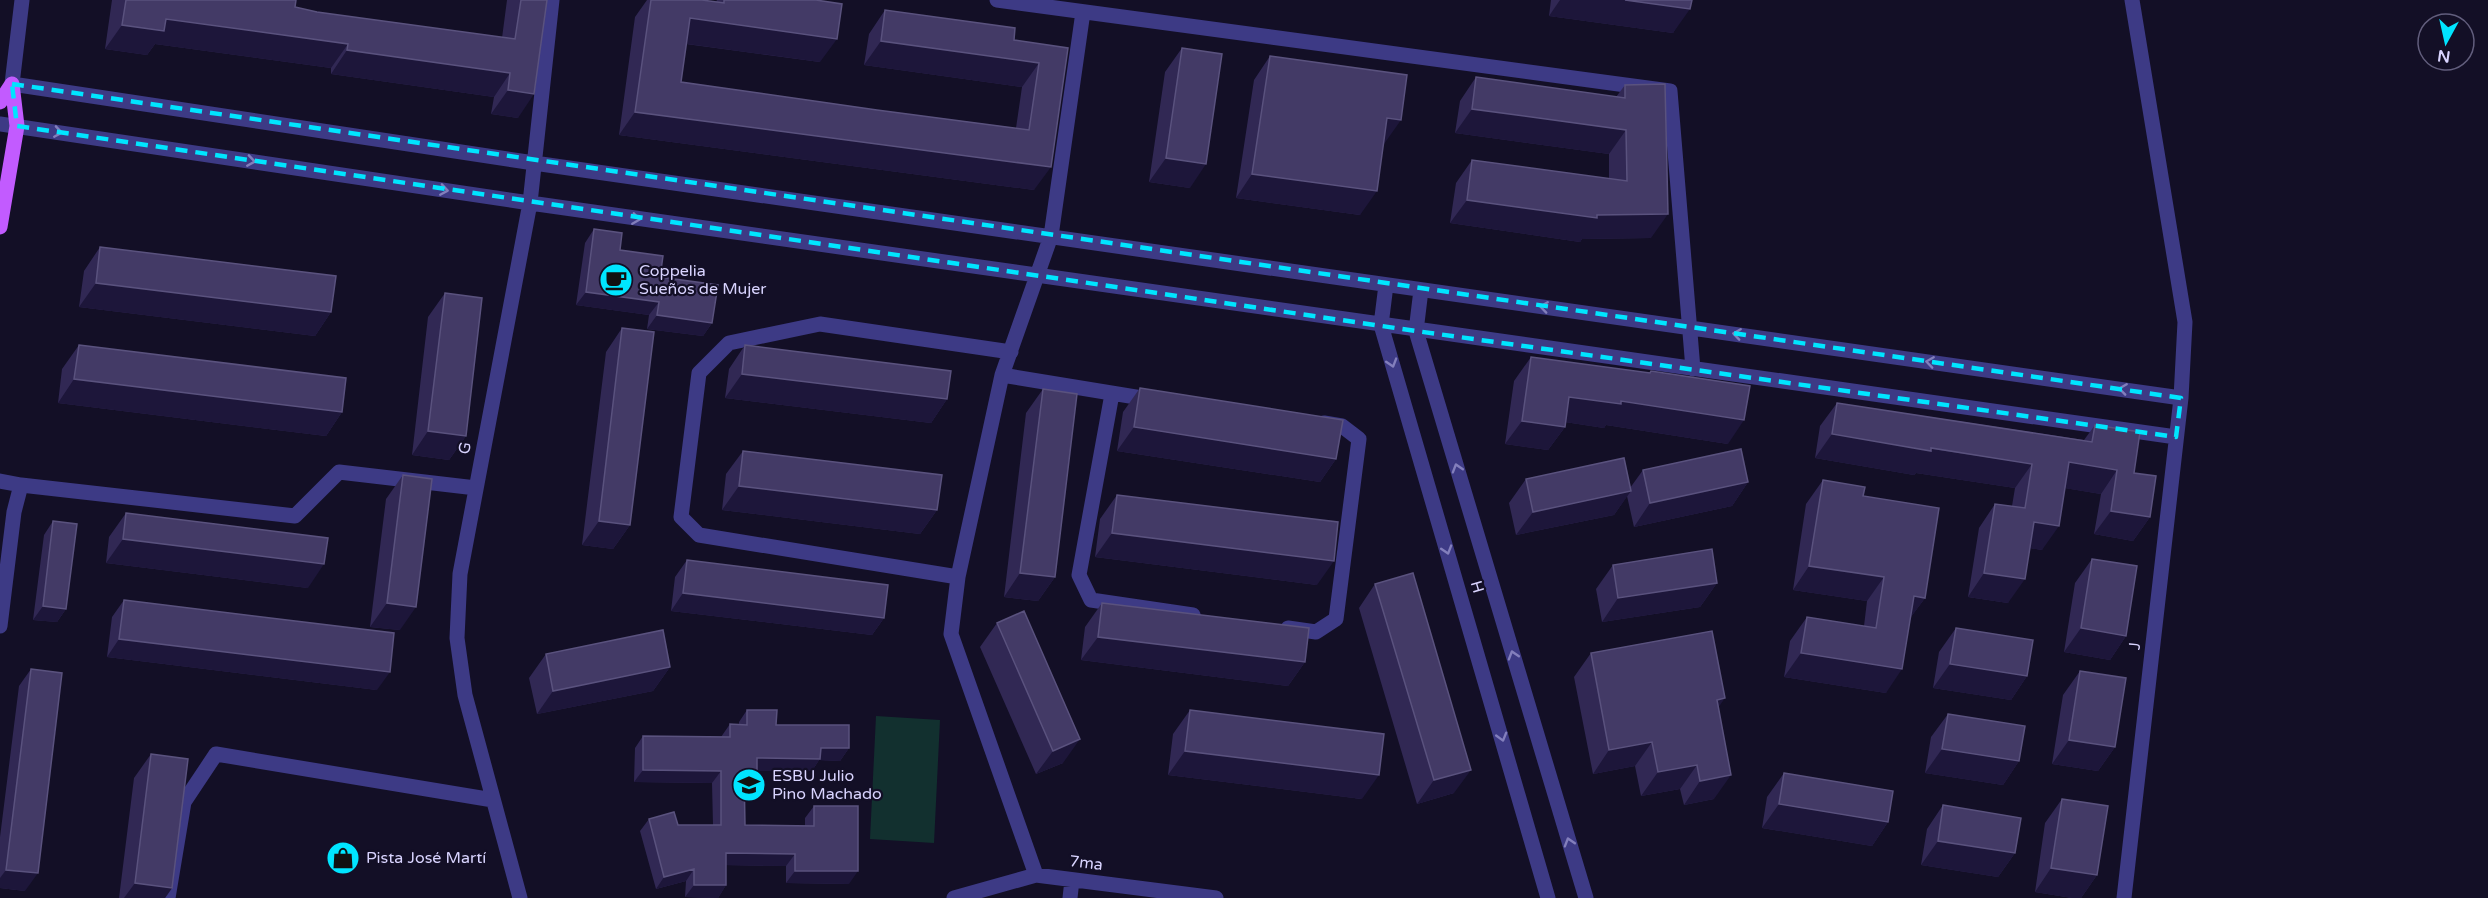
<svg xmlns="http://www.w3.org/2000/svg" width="2488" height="898" font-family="'Varela Round',sans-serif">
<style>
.green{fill:#12302f}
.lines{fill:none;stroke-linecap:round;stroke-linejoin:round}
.minor{stroke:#3d3a85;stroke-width:15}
.major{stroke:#c25bff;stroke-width:15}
.wall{fill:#312854}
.shaded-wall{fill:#1d163a}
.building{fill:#433a66;stroke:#5a527e;stroke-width:1.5}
.oneway{stroke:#837fbc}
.marked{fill:none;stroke:#00e5ff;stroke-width:4.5;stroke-dasharray:12 8;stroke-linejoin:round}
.labels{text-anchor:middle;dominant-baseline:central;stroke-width:4.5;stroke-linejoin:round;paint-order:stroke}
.poi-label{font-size:16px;fill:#d9d4ff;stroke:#130f26;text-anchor:start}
.street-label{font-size:16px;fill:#d9d4ff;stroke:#130f26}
</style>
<rect width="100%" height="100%" fill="#130f26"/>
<!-- green -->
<path class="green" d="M 876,716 L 940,720 L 934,843 L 870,839 Z"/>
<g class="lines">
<!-- minor -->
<path class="minor" d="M 22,0 L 12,84 L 534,163 L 2181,398
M 997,0 L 1670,91 L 1693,369
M 0,124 L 530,203 L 2176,437
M 1386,285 L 1381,325 L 1548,898
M 1421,290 L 1416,331 L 1586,898
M 1002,375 L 1154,400
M 1112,394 L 1079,575 L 1091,600 L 1193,615
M 0,481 L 21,485
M 958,577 L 699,535 L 681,517 L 699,373 L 729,343 L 820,324 L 1011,352
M 0,626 L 14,512 L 21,485 L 295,516 L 339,472 L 476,488
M 1288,628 L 1316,632 L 1336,619 L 1359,439 L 1342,426 L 1324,423
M 1036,875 L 951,634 L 958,577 L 1002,375 L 1051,236 L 1083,12
M 168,898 L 184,802 L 216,754 L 493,800
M 520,898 L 465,695 L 457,638 L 460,574 L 530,203 L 552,0
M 954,898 L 1036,875 L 1216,898
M 1070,898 L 1072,880
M 2124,898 L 2181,398 L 2185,322 L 2132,0"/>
<!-- major -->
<path class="major" d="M 0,102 L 12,84
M 0,227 L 17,126 L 12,84"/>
</g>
<!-- wall -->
<path class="wall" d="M 112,0 L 296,0 L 295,7 L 317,12 L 502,38 L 507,0 L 547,0 L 518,118 L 491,114 L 494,97 L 331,74 L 331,68 L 155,44 L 147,55 L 105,49 Z
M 647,0 L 702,0 L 716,2 L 717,0 L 816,0 L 820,62 L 686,44 L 681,82 L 877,110 L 1016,128 L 1022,87 L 864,65 L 869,34 L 885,10 L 1014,40 L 1068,48 L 1034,190 L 619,135 L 635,17 Z
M 1551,0 L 1692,0 L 1673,33 L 1549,16 Z
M 1182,48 L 1190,188 L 1149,182 L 1165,72 Z
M 1270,56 L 1384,144 L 1383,144 L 1360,215 L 1236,198 L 1254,80 Z
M 1476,77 L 1616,97 L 1625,85 L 1651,238 L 1582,239 L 1580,242 L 1450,223 L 1456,183 L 1472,160 L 1609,179 L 1609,154 L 1455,133 L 1460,101 Z
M 594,229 L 620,250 L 660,277 L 712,323 L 703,336 L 647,329 L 649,315 L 576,305 L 585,243 Z
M 100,247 L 331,312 L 315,336 L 79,307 L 84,271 Z
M 445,293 L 466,436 L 449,460 L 412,455 L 428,317 Z
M 622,328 L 630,525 L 613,549 L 582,545 L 606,352 Z
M 79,345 L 342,412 L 326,436 L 58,403 L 62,369 Z
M 745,345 L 947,399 L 931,423 L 725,398 L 729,369 Z
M 1531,357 L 1649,373 L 1651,371 L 1728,444 L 1606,425 L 1604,428 L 1565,422 L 1565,427 L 1548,450 L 1505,444 L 1514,381 Z
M 1140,388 L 1336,459 L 1320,482 L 1117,451 L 1123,412 Z
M 1043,389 L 1055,577 L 1038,601 L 1004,597 L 1026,413 Z
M 1837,403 L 2084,440 L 2095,425 L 2134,473 L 2150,517 L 2133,541 L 2094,534 L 2101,494 L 2065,488 L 2042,550 L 2030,548 L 2008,603 L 1968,597 L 1979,528 L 1995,504 L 2012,506 L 2015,488 L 1916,473 L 1914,475 L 1815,458 L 1820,426 Z
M 743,451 L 937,510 L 920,534 L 722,510 L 726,474 Z
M 1643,470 L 1748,482 L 1732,506 L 1634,527 L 1627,496 L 1614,515 L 1516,535 L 1509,503 L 1526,479 L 1630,488 Z
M 403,475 L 400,630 L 370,627 L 386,499 Z
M 1823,480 L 1863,496 L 1925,598 L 1910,618 L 1886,693 L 1784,677 L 1790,641 L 1807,617 L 1864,626 L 1867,601 L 1793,590 L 1806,504 Z
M 1117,495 L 1317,585 L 1095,557 L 1100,519 Z
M 126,513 L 308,588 L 106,563 L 109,537 Z
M 53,521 L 66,609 L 57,622 L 33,620 L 44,535 Z
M 2092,559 L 2126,636 L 2110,660 L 2064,652 L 2075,583 Z
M 687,560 L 884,618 L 872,635 L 671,611 L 675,577 Z
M 1613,565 L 1717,583 L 1700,607 L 1602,622 L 1596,589 Z
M 1375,584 L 1454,793 L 1417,804 L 1359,608 Z
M 124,600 L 377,690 L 107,657 L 112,617 Z
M 1102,603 L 1305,662 L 1288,686 L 1081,660 L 1085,627 Z
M 997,623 L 1063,763 L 1036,774 L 980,647 Z
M 1956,628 L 2027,676 L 2011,700 L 1933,688 L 1939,652 Z
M 1591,653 L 1718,708 L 1714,799 L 1684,805 L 1680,789 L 1641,796 L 1635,766 L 1593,774 L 1574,677 Z
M 546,654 L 670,667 L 653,691 L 537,714 L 529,678 Z
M 31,669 L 25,891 L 0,888 L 0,837 L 19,686 Z
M 2080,671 L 2115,747 L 2098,771 L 2052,764 L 2063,695 Z
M 747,710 L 776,725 L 849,748 L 840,761 L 819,760 L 812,771 L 757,771 L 749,783 L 744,783 L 745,825 L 805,826 L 805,818 L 814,806 L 849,884 L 786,883 L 786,866 L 726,865 L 726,885 L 718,898 L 685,897 L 686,881 L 656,889 L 640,831 L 649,819 L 678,825 L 713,825 L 712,783 L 634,782 L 635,748 L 643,736 L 721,737 L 730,724 L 739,725 L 739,722 Z
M 1190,710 L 1362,799 L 1168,775 L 1173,734 Z
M 1948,714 L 2019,761 L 2003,785 L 1925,773 L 1931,737 Z
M 151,754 L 172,888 L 165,898 L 119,898 L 134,778 Z
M 1784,773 L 1888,822 L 1872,846 L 1762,828 L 1767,797 Z
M 2062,799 L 2097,875 L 2081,898 L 2072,898 L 2035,892 L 2045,823 Z
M 1943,805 L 2015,853 L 1998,877 L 1921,865 L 1927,829 Z"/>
<!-- shaded-wall -->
<path class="shaded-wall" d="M 1560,0 L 1625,0 L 1690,9 L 1673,33 L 1549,16 Z
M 690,18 L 837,39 L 820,62 L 673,42 Z
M 166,19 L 348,44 L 331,68 L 155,44 L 147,55 L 105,49 L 122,25 Z
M 881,41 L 1039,63 L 1022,87 L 864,65 Z
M 347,50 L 510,73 L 494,97 L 331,74 Z
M 508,90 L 534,94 L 518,118 L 491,114 Z
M 1472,109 L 1626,130 L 1609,154 L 1455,133 Z
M 635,112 L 1051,167 L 1034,190 L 619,135 Z
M 1387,118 L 1401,120 L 1384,144 L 1370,142 Z
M 1166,158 L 1206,164 L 1190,188 L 1149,182 Z
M 1252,174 L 1377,191 L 1360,215 L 1236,198 Z
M 1467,200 L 1597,215 L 1668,214 L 1651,238 L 1582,239 L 1580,242 L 1450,223 Z
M 96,283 L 331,312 L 315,336 L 79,307 Z
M 586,292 L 659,302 L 649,315 L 576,305 Z
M 657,315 L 712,323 L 703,336 L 647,329 Z
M 742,374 L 947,399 L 931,423 L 725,398 Z
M 74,379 L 342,412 L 326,436 L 58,403 Z
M 1569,397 L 1621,401 L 1744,420 L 1728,444 L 1606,425 L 1604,428 L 1552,420 Z
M 1522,421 L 1565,427 L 1548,450 L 1505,444 Z
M 1134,427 L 1336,459 L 1320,482 L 1117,451 Z
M 428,431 L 466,436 L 449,460 L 412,455 Z
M 1832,434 L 2032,464 L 2015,488 L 1916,473 L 1914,475 L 1815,458 Z
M 2069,462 L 2117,470 L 2101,494 L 2052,486 Z
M 1748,482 L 1732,506 L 1634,527 L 1650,503 Z
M 739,486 L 937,510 L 920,534 L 722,510 Z
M 1631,491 L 1614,515 L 1516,535 L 1533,512 Z
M 2111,511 L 2150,517 L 2133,541 L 2094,534 Z
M 599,521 L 630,525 L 613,549 L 582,545 Z
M 2034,522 L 2059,526 L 2042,550 L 2017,546 Z
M 1112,533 L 1334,561 L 1317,585 L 1095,557 Z
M 123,539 L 324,564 L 308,588 L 106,563 Z
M 1809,566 L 1884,577 L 1867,601 L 1793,590 Z
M 1020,573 L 1055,577 L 1038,601 L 1004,597 Z
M 1984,573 L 2025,579 L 2008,603 L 1968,597 Z
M 1717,583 L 1700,607 L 1602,622 L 1618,598 Z
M 683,593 L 884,618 L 872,635 L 671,611 Z
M 1914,596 L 1925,598 L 1908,621 Z
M 387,603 L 416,607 L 400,630 L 370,627 Z
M 43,606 L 66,609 L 57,622 L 33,620 Z
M 2081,628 L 2126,636 L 2110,660 L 2064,652 Z
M 1098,637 L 1305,662 L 1288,686 L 1081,660 Z
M 119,639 L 390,672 L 377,690 L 107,657 Z
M 1801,653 L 1902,669 L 1886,693 L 1784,677 Z
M 1950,664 L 2027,676 L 2011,700 L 1933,688 Z
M 670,667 L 653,691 L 537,714 L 553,691 Z
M 1725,698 L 1708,722 L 1717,700 Z
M 1080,739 L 1063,763 L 1036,774 L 1053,751 Z
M 2069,740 L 2115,747 L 2098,771 L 2052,764 Z
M 1652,742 L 1635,766 L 1593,774 L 1609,750 Z
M 821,748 L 849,748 L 840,761 L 819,760 L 812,771 L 749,771 L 757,758 Z
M 1942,749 L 2019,761 L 2003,785 L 1925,773 Z
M 1185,751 L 1379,775 L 1362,799 L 1168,775 Z
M 1697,765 L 1680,789 L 1641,796 L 1658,772 Z
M 643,770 L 721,771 L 712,783 L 634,782 Z
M 1471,770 L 1454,793 L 1417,804 L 1434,780 Z
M 744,771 L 757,771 L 749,783 L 736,783 Z
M 1731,775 L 1714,799 L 1684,805 L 1700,781 Z
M 1779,804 L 1888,822 L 1872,846 L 1762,828 Z
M 1938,841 L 2015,853 L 1998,877 L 1921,865 Z
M 726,853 L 795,854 L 786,866 L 718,865 Z
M 2051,868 L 2097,875 L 2081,898 L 2072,898 L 2035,892 Z
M 694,869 L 686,881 L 656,889 L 664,877 Z
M 6,870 L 38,873 L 25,891 L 0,888 L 0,878 Z
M 795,871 L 858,871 L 849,884 L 786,883 Z
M 135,883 L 172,888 L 165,898 L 124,898 Z
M 694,885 L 726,885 L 718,898 L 685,897 Z"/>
<!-- building -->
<path class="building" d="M 126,0 L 296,0 L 295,7 L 317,12 L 515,39 L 521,0 L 547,0 L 534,94 L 508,90 L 510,73 L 347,50 L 348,44 L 166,19 L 164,31 L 122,25 Z
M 651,0 L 702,0 L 724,3 L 724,0 L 816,0 L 842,4 L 837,39 L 690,18 L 681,82 L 877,110 L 1029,130 L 1039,63 L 881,41 L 885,10 L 1015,28 L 1014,40 L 1068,48 L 1051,167 L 635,112 Z
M 1625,0 L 1692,0 L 1690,9 Z
M 1182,48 L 1222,54 L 1206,164 L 1166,158 Z
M 1270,56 L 1407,75 L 1401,120 L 1387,118 L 1377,191 L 1252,174 Z
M 1476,77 L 1625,98 L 1625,85 L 1665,84 L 1668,214 L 1597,215 L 1597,218 L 1467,200 L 1472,160 L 1627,181 L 1626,130 L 1472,109 Z
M 594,229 L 622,233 L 620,250 L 663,256 L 660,277 L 718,285 L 712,323 L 657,315 L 659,302 L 586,292 Z
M 100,247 L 336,276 L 331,312 L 96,283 Z
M 445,293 L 482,298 L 466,436 L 428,431 Z
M 622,328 L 654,332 L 630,525 L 599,521 Z
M 79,345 L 346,378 L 342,412 L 74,379 Z
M 745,345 L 951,371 L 947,399 L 742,374 Z
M 1531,357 L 1650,373 L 1651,371 L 1750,386 L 1744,420 L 1621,401 L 1621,404 L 1569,397 L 1565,427 L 1522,421 Z
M 1140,388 L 1343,420 L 1336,459 L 1134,427 Z
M 1043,389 L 1077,394 L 1055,577 L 1020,573 Z
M 1837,403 L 2092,442 L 2095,425 L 2140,432 L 2134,473 L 2156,476 L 2150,517 L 2111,511 L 2117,470 L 2069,462 L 2059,526 L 2034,522 L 2025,579 L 1984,573 L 1995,504 L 2025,508 L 2032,464 L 1931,448 L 1931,451 L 1832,434 Z
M 1741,449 L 1748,482 L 1650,503 L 1643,470 Z
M 743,451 L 942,475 L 937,510 L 739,486 Z
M 1624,458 L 1631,491 L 1533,512 L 1526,479 Z
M 403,475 L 432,479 L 416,607 L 387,603 Z
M 1823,480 L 1865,487 L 1863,496 L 1939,508 L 1925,598 L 1914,596 L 1902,669 L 1801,653 L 1807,617 L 1876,628 L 1884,577 L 1809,566 Z
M 1117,495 L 1338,522 L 1334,561 L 1112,533 Z
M 126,513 L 328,538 L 324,564 L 123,539 Z
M 53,521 L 77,524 L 66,609 L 43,606 Z
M 1712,549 L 1717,583 L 1618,598 L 1613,565 Z
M 2092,559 L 2137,566 L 2126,636 L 2081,628 Z
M 687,560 L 888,585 L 884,618 L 683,593 Z
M 1413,573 L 1471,770 L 1434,780 L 1375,584 Z
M 124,600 L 394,633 L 390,672 L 119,639 Z
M 1102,603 L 1309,628 L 1305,662 L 1098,637 Z
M 1024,611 L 1080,739 L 1053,751 L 997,623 Z
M 1956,628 L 2033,640 L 2027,676 L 1950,664 Z
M 663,630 L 670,667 L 553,691 L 546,654 Z
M 1712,631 L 1725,698 L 1717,700 L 1731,775 L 1700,781 L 1697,765 L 1658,772 L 1652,742 L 1609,750 L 1591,653 Z
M 31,669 L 62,673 L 38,873 L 6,870 Z
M 2080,671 L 2126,678 L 2115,747 L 2069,740 Z
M 747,710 L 777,710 L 776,725 L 849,725 L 849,748 L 821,748 L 820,759 L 757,758 L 757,771 L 744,771 L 745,825 L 814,826 L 814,806 L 858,806 L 858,871 L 795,871 L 795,854 L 726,853 L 726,885 L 694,885 L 694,869 L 664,877 L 649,819 L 674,812 L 678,825 L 721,825 L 721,771 L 643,770 L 643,736 L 730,737 L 730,724 L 747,725 Z
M 1190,710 L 1384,734 L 1379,775 L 1185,751 Z
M 1948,714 L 2025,726 L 2019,761 L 1942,749 Z
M 151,754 L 188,759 L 172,888 L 135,883 Z
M 1784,773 L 1893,791 L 1888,822 L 1779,804 Z
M 2062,799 L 2108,806 L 2097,875 L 2051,868 Z
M 1943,805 L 2021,818 L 2015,853 L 1938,841 Z"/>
<!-- one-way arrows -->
<defs><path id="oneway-chevron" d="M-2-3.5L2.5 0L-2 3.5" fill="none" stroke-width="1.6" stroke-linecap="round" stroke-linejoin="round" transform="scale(1.5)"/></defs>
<g class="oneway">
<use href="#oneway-chevron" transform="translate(58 132) rotate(9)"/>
<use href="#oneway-chevron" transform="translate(251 161) rotate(9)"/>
<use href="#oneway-chevron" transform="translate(444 190) rotate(9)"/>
<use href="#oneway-chevron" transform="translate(636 219) rotate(8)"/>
<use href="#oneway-chevron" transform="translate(1544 307) rotate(-172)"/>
<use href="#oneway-chevron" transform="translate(1737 334) rotate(-172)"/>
<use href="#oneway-chevron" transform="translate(1930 362) rotate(-172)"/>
<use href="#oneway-chevron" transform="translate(1392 363) rotate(73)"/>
<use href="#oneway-chevron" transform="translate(2123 389) rotate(-172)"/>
<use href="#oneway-chevron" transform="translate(1457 468) rotate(-107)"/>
<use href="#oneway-chevron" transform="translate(1447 550) rotate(73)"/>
<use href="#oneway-chevron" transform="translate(1513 655) rotate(-107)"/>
<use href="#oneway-chevron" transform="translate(1502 737) rotate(74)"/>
<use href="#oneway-chevron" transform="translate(1569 842) rotate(-107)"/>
</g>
<!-- marked area -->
<path class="marked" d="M 12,84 L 2181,398 L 2176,437 L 1416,331 L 17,126 Z"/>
<!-- icons -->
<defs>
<symbol id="cafe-disc" viewBox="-11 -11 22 22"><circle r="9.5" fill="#00e5ff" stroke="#130f26"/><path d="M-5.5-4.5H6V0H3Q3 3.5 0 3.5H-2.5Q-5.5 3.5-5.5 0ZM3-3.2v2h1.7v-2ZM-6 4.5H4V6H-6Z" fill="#111"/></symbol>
<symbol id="school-disc" viewBox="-11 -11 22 22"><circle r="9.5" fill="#00e5ff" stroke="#130f26"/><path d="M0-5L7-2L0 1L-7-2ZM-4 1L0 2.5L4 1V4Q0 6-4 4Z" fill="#111"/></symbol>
<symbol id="shop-disc" viewBox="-11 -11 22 22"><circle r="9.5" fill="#00e5ff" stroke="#130f26"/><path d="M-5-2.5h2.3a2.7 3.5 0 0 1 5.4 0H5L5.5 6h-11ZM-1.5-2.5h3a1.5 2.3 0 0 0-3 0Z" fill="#111"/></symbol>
</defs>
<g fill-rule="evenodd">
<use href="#cafe-disc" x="597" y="261" width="38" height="38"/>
<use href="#school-disc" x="730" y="766" width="38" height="38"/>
<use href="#shop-disc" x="324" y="839" width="38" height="38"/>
</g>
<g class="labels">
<!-- poi labels -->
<g class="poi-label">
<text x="639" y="271">Coppelia<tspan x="639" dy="18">Sueños de Mujer</tspan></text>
<text x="772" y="776">ESBU Julio<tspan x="772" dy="18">Pino Machado</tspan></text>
<text x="366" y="858">Pista José Martí</text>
</g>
<!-- street labels -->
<g class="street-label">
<text transform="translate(465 448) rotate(-79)">G</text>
<text transform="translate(1477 587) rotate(74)">H</text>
<text transform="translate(2135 646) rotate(-84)">J</text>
<text transform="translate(1086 863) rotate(7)">7ma</text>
</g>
</g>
<!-- north arrow -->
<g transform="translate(2446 42) rotate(188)"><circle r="28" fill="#130f26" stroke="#625e7d" stroke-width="1.5"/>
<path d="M0-4.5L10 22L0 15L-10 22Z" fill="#00e5ff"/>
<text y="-9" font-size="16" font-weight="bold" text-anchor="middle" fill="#d9d4ff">N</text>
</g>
</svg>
